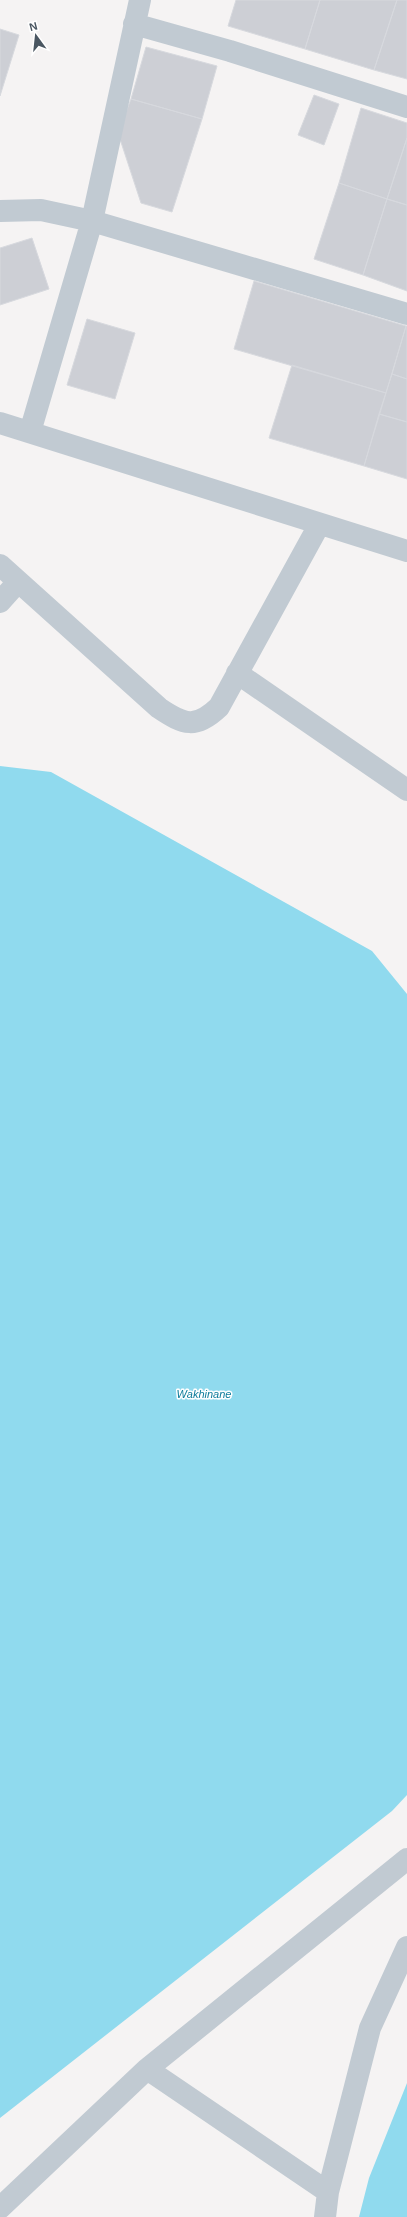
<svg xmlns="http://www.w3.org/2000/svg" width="407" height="2217" font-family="Arial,sans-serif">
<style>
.water{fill:#90daee}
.building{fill:#cdcfd5;stroke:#d7d9de}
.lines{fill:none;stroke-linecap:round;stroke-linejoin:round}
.minor{stroke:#c1cad2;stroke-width:22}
.labels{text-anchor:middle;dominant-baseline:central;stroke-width:3;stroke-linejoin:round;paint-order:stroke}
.water-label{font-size:11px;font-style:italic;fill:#0c7c9b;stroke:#fff}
</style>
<rect width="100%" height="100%" fill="#f5f3f3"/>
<!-- water -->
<path class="water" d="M 0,766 L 51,772 L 372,951 L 407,994 L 407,1795 L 392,1811 L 0,2118 Z
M 407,2083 L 407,2217 L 359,2217 L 369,2178 Z"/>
<!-- building -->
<path class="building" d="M 236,0 L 320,0 L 305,49 L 228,26 Z
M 320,0 L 397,0 L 374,70 L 305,49 Z
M 397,0 L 407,0 L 407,79 L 374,70 Z
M 0,29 L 19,35 L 0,96 Z
M 146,47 L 217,66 L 202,119 L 131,99 Z
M 314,95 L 339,104 L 324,145 L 298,135 Z
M 131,99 L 202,119 L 172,212 L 141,203 L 118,133 Z
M 361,108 L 407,123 L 407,138 L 387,199 L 339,183 Z
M 407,138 L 407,205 L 387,199 Z
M 339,183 L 387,199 L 363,275 L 314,259 Z
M 387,199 L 407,205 L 407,291 L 363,275 Z
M 32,238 L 49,289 L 0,305 L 0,248 Z
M 254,281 L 406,326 L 386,393 L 234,349 Z
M 87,319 L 135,333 L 115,399 L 67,385 Z
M 406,326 L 407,326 L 407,379 L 392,374 Z
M 292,365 L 386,393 L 364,466 L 269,438 Z
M 392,374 L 407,379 L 407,422 L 379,414 Z
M 379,414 L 407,422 L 407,479 L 364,466 Z"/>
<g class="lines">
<!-- minor -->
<path class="minor" d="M 134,24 L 230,51 L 407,107
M 0,211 L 41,210 L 92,221 L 407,314
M 0,423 L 407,551
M 30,432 L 92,221 L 140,0
M 0,565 L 159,708 C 184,725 196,729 219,707 L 319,525
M 0,602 L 17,583
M 237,673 L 407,790
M 147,2069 L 328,2192
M 0,2208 L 147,2069 L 407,1859
M 325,2217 L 328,2192 L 370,2028 L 407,1947"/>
</g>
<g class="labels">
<!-- water labels -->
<g class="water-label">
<text x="204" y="1394">Wakhinane</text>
</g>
</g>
<!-- north arrow -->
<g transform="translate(36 36) rotate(345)" stroke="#ffffff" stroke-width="3" paint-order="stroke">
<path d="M0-3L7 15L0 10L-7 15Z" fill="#4a5661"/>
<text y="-6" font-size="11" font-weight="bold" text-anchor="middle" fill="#4a5661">N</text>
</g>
</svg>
